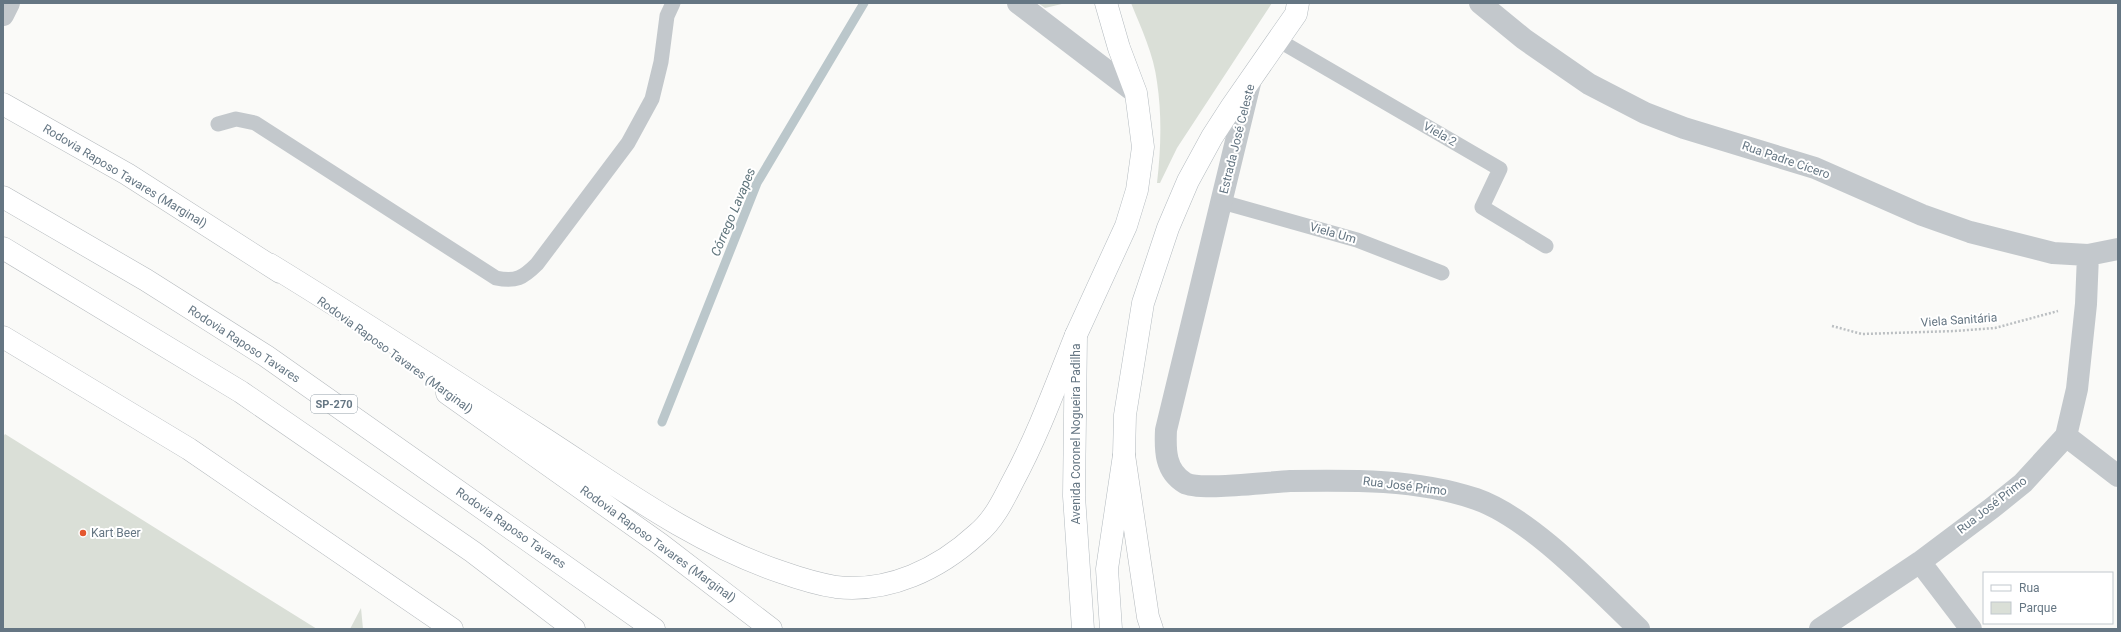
<svg xmlns="http://www.w3.org/2000/svg" width="2121" height="632" font-family="Roboto,sans-serif">
<style>
.green{fill:#dadfd7}
.lines{fill:none;stroke-linecap:round;stroke-linejoin:round}
.stream{stroke:#bbc7cb;stroke-width:9}
.secondary-casing{stroke:#b3babf;stroke-width:23}
.trunk-casing{stroke:#b4b9bd;stroke-width:23}
.motorway-casing{stroke:#b4b9bd;stroke-width:23}
.path{stroke:#bbbfc2;stroke-width:2.5;stroke-dasharray:2 2;stroke-linecap:butt}
.service{stroke:#c3c8cc;stroke-width:15}
.minor{stroke:#c3c8cc;stroke-width:22}
.secondary{stroke:#fff;stroke-width:22}
.trunk{stroke:#fff;stroke-width:22}
.motorway{stroke:#fff;stroke-width:22}
.poi-dot{fill:#e4572e;stroke:#fff;stroke-width:1.5}
.labels{text-anchor:middle;dominant-baseline:central;stroke-width:4;stroke-linejoin:round;paint-order:stroke}
.shield{fill:#fff;stroke:#939fa8;stroke-width:1}
.shield-label{font-size:11px;font-weight:bold;fill:#657683}
.street-label{font-size:12px;fill:#657683;stroke:#fff}
.poi-label{font-size:12px;fill:#657683;stroke:#fff;text-anchor:start}
.water-label{font-size:13px;font-style:italic;fill:#60757c;stroke:#fff}
</style>
<rect width="100%" height="100%" fill="#fafaf8"/>
<!-- green -->
<path class="green" d="M 1038,3 L 1066,3 L 1045,8 Z
M 1131,3 L 1272,3 L 1177,148 L 1160,183 L 1157,183 C 1161,149 1162,115 1157,82 C 1154,55 1141,28 1131,3 Z
M 5,434 L 317,629 L 3,629 L 3,437 Z
M 361,608 L 363,629 L 350,629 Z"/>
<g class="lines">
<!-- stream -->
<path class="stream" d="M 662,422 L 757,183 L 864,3"/>
<defs>
<path id="secondary" d="M 1083,629 L 1074,496 L 1076,335 L 1126,226 L 1137,190 L 1143,147 L 1136,93 L 1119,48 L 1106,3
M 1111,629 L 1107,569 L 1124,455 L 1125,415 L 1143,303 L 1168,228 L 1188,181 L 1212,137 L 1232,106 L 1296,14 L 1298,3"/>
<path id="trunk" d="M 3,104 L 127,174 L 280,272
M 269,264 C 359,319 448,377 537,434 C 615,484 692,542 781,572 C 798,578 817,584 836,587 C 889,593 939,569 977,534 C 993,521 1003,501 1012,483 C 1038,435 1056,385 1076,335
M 3,337 L 189,449 L 452,629
M 447,393 L 660,544 L 771,629
M 1124,455 L 1148,617 L 1152,629"/>
<path id="motorway" d="M 3,197 L 146,280 L 266,356 L 654,629
M 3,248 L 241,392 L 473,552 L 574,629"/>
</defs>
<!-- secondary casing -->
<use href="#secondary" class="secondary-casing"/>
<!-- trunk casing -->
<use href="#trunk" class="trunk-casing"/>
<!-- motorway casing -->
<use href="#motorway" class="motorway-casing"/>
<!-- path -->
<path class="path" d="M 1832,326 L 1862,334 L 1955,331 L 1995,328 L 2058,311"/>
<!-- service -->
<path class="service" d="M 1278,40 L 1500,169 L 1482,207 L 1546,246
M 218,124 L 236,119 L 255,123 L 496,278 C 516,282 523,278 537,264 L 628,143 L 652,99 L 661,62 L 667,16 L 673,3
M 1222,202 L 1357,240 L 1442,273"/>
<!-- minor -->
<path class="minor" d="M 1018,3 L 1136,93
M 1480,3 L 1524,39 L 1589,84 L 1645,113 L 1684,128 L 1815,168 L 1922,215 L 1970,232 L 2053,253 L 2088,255 L 2118,249
M 3,15 L 9,3
M 1251,79 L 1166,430 C 1165,450 1165,471 1185,483 C 1199,491 1270,482 1290,481 C 1352,480 1417,479 1476,499 C 1531,518 1597,589 1639,629
M 2066,436 L 2118,476
M 1920,562 L 1971,629
M 1820,629 L 1920,562 L 1992,508 L 2023,483 L 2066,436 L 2077,389 L 2086,304 L 2088,255"/>
<!-- secondary -->
<use href="#secondary" class="secondary"/>
<!-- trunk -->
<use href="#trunk" class="trunk"/>
<!-- motorway -->
<use href="#motorway" class="motorway"/>
</g>
<!-- markers -->
<circle class="poi-dot" cx="83" cy="533" r="4"/>
<g class="labels">
<!-- shield labels -->
<rect class="shield" x="311" y="395" width="46" height="18" rx="3"/>
<g class="shield-label">
<text x="334" y="404">SP-270</text>
</g>
<!-- street labels -->
<g class="street-label">
<text transform="translate(1440 134) rotate(30)">Viela 2</text>
<text transform="translate(1237 139) rotate(-76)">Estrada José Celeste</text>
<text transform="translate(1786 160) rotate(19)">Rua Padre Cícero</text>
<text transform="translate(125 176) rotate(31)">Rodovia Raposo Tavares (Marginal)</text>
<text transform="translate(1333 233) rotate(16)">Viela Um</text>
<text transform="translate(1959 320) rotate(-4)">Viela Sanitária</text>
<text transform="translate(244 344) rotate(33)">Rodovia Raposo Tavares</text>
<text transform="translate(395 355) rotate(36)">Rodovia Raposo Tavares (Marginal)</text>
<text transform="translate(1076 434) rotate(-90)">Avenida Coronel Nogueira Padilha</text>
<text transform="translate(1405 486) rotate(7)">Rua José Primo</text>
<text transform="translate(1992 505) rotate(-38)">Rua José Primo</text>
<text transform="translate(511 528) rotate(35)">Rodovia Raposo Tavares</text>
<text transform="translate(658 544) rotate(36)">Rodovia Raposo Tavares (Marginal)</text>
</g>
<!-- poi labels -->
<g class="poi-label">
<text x="91" y="533">Kart Beer</text>
</g>
<!-- water labels -->
<g class="water-label">
<text transform="translate(733 212) rotate(-67)">Córrego Lavapes</text>
</g>
</g>
<!-- border -->
<rect width="2121" height="632" fill="none" stroke="#657683" stroke-width="8"/>
<!-- legend -->
<rect x="1983" y="572" width="130" height="52" fill="#ffffff" stroke="#c1c8cd"/>
<rect x="1991" y="585" width="20" height="6" fill="#ffffff" stroke="#c1c8cd"/>
<text x="2019" y="592" font-size="12" fill="#657683">Rua</text>
<rect x="1991" y="602" width="20" height="12" fill="#dadfd7" stroke="#c1c8cd"/>
<text x="2019" y="612" font-size="12" fill="#657683">Parque</text>
</svg>
